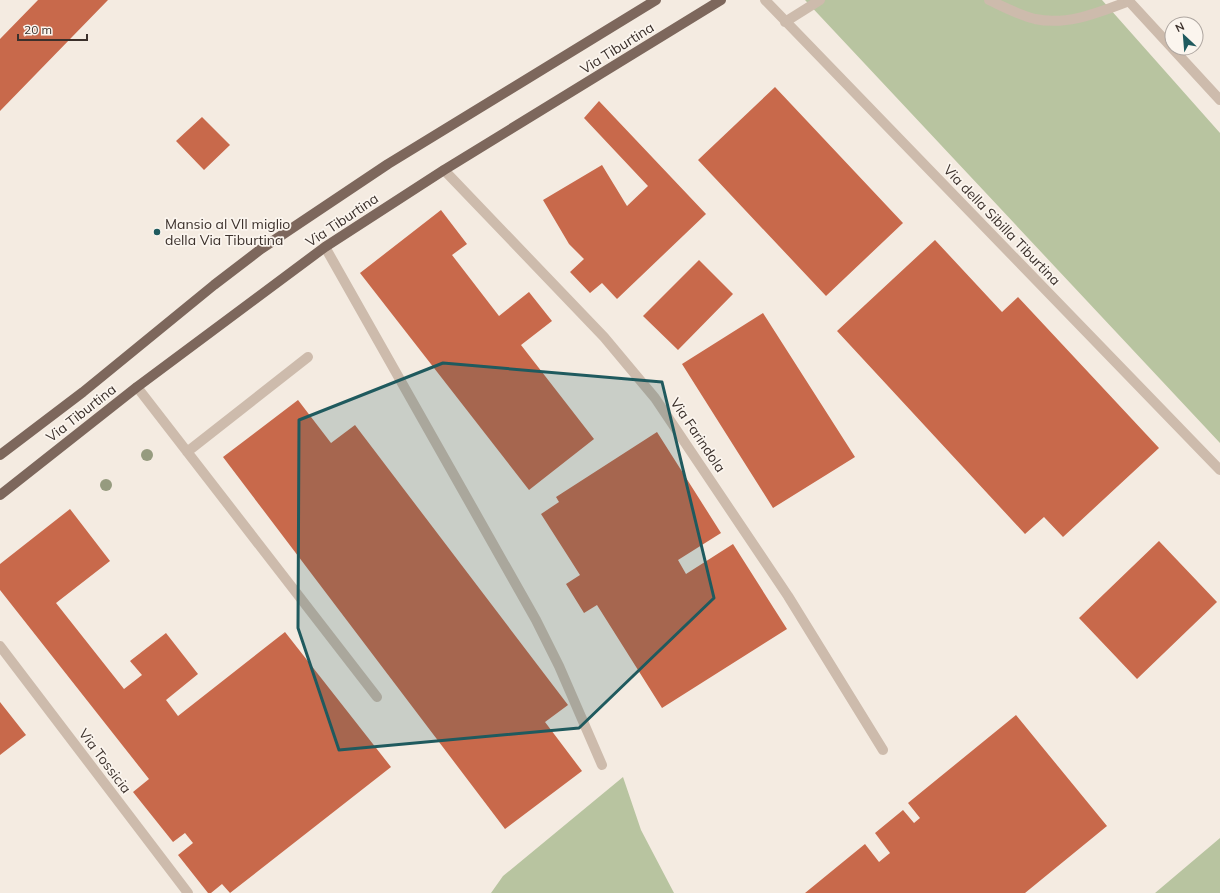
<svg xmlns="http://www.w3.org/2000/svg" width="1220" height="893" font-family="Mulish,sans-serif">
<style>
.green{fill:#b8c4a0}
.building{fill:#c8694b}
.lines{fill:none;stroke-linecap:round;stroke-linejoin:round}
.service{stroke:#cdbbac;stroke-width:10}
.minor{stroke:#cdbbac;stroke-width:10}
.primary{stroke:#7d675c;stroke-width:10}
.tree{fill:#969b7f}
.marked{fill:#1f5a5e;fill-opacity:0.2;stroke:#1f5a5e;stroke-width:3;stroke-linejoin:round}
.poi-dot{fill:#1f5a5e;stroke:#fbf5ee;stroke-width:1.5}
.labels{text-anchor:middle;dominant-baseline:central;stroke-width:3.5;stroke-linejoin:round;paint-order:stroke}
.street-label{font-size:14px;fill:#3b302b;stroke:#fbf5ee}
.poi-label{font-size:14px;fill:#3b302b;stroke:#fbf5ee;text-anchor:start}
</style>
<rect width="100%" height="100%" fill="#f4ebe1"/>
<!-- green -->
<path class="green" d="M 805,0 L 1102,0 L 1220,133 L 1220,443 Z
M 623,777 L 641,830 L 674,893 L 491,893 L 503,876 Z
M 1220,838 L 1220,893 L 1155,893 Z"/>
<!-- building -->
<path class="building" d="M 38,0 L 108,0 L 0,111 L 0,39 Z
M 775,87 L 903,223 L 826,296 L 698,160 Z
M 599,101 L 706,214 L 617,299 L 602,283 L 590,293 L 570,272 L 584,259 L 569,244 L 543,200 L 602,165 L 627,206 L 648,186 L 584,118 Z
M 202,117 L 230,145 L 204,170 L 176,141 Z
M 441,210 L 467,244 L 452,255 L 499,316 L 529,292 L 552,321 L 521,345 L 594,439 L 529,490 L 360,273 Z
M 935,240 L 1002,312 L 1018,297 L 1159,448 L 1063,537 L 1044,517 L 1025,534 L 837,331 Z
M 699,260 L 733,294 L 678,350 L 643,316 Z
M 763,313 L 855,457 L 773,508 L 682,364 Z
M 298,400 L 331,443 L 355,425 L 568,705 L 545,722 L 582,771 L 505,829 L 223,457 Z
M 657,432 L 721,533 L 678,560 L 686,574 L 733,544 L 787,629 L 662,708 L 597,605 L 584,613 L 566,584 L 580,575 L 541,514 L 559,502 L 556,497 Z
M 70,509 L 110,561 L 56,603 L 124,689 L 142,675 L 130,661 L 166,633 L 198,674 L 166,700 L 178,716 L 285,632 L 391,767 L 230,893 L 222,884 L 211,893 L 208,893 L 178,855 L 193,843 L 185,833 L 173,842 L 133,792 L 149,779 L 0,590 L 0,564 Z
M 1159,541 L 1217,602 L 1137,679 L 1079,618 Z
M 0,702 L 26,735 L 0,755 Z
M 1016,715 L 1107,826 L 1025,893 L 805,893 L 865,844 L 879,862 L 890,853 L 875,833 L 903,810 L 914,823 L 920,818 L 908,803 Z"/>
<g class="lines">
<!-- service -->
<path class="service" d="M 989,0 C 1004,7 1019,15 1035,19 C 1067,26 1100,12 1129,1
M 785,22 L 820,0
M 325,247 L 536,620 L 559,666 L 602,765
M 137,387 L 377,697
M 187,452 L 308,357"/>
<!-- minor -->
<path class="minor" d="M 765,0 L 1220,470
M 1128,0 L 1220,100
M 444,170 L 604,337 L 655,398 L 788,596 L 883,750
M 0,646 L 188,893"/>
<!-- primary -->
<path class="primary" d="M 0,455 L 83,392 L 214,285 L 261,249 L 388,164 L 656,0
M 0,495 L 137,387 L 325,247 L 444,170 L 721,0"/>
</g>
<!-- trees -->
<g class="tree">
<circle cx="147" cy="455" r="6"/>
<circle cx="106" cy="485" r="6"/>
</g>
<!-- marked area -->
<path class="marked" d="M 443,363 L 662,382 L 714,598 L 579,728 L 339,750 L 298,628 L 299,420 Z"/>
<!-- markers -->
<circle class="poi-dot" cx="157" cy="232" r="4"/>
<g class="labels">
<!-- street labels -->
<g class="street-label">
<text transform="translate(617 48) rotate(-32)">Via Tiburtina</text>
<text transform="translate(342 220) rotate(-34)">Via Tiburtina</text>
<text transform="translate(1002 225) rotate(46)">Via della Sibilla Tiburtina</text>
<text transform="translate(81 413) rotate(-38)">Via Tiburtina</text>
<text transform="translate(698 435) rotate(56)">Via Farindola</text>
<text transform="translate(105 761) rotate(53)">Via Tossicia</text>
</g>
<!-- poi labels -->
<g class="poi-label">
<text x="165" y="224">Mansio al VII miglio<tspan x="165" dy="16">della Via Tiburtina</tspan></text>
</g>
</g>
<!-- north arrow -->
<g transform="translate(1184 36) rotate(334)"><circle r="19" fill="#fbf5ee" stroke="#aea6a0"/>
<path d="M0-3L7 15L0 10L-7 15Z" fill="#1f5a5e"/>
<text y="-6" font-size="11" font-weight="bold" text-anchor="middle" fill="#3b302b">N</text>
</g>
<!-- scale -->
<path d="M18 34v6h69v-6" fill="none" stroke="#3b302b" stroke-width="2"/>
<text x="24" y="34" font-size="12" fill="#3b302b" stroke="#fbf5ee" stroke-width="3" paint-order="stroke">20 m</text>
</svg>
